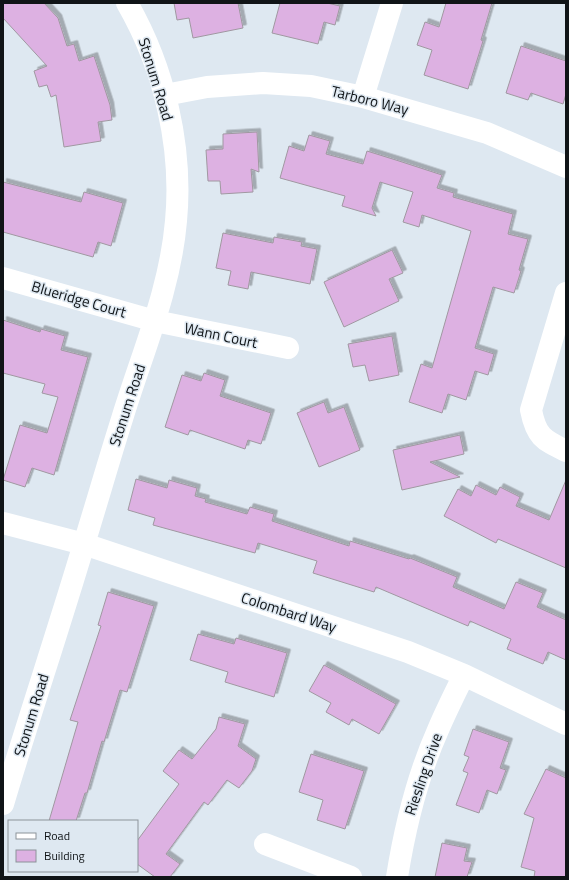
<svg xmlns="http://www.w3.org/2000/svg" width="569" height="880" font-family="'Titillium Web',sans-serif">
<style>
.building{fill:#ddb1e2;stroke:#a098a1;filter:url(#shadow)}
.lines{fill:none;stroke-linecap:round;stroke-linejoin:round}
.minor{stroke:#fff;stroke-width:22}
.labels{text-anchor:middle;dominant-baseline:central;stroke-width:3;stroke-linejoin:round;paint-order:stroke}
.street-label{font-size:15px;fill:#101417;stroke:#dee8f1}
</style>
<defs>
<filter id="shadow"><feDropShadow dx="3.5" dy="-3.5" stdDeviation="0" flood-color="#0004"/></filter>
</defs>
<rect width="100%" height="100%" fill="#dee8f1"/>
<!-- building -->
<path class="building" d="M 3,3 L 44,3 L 58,18 L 67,46 L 74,44 L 79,61 L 94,56 L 110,105 L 112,120 L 98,122 L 101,141 L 64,147 L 56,95 L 51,97 L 47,85 L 39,87 L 34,71 L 47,66 L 3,18 Z
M 174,3 L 238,3 L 243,28 L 193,38 L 189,18 L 177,20 Z
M 280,3 L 327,3 L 340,6 L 335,25 L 324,22 L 318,44 L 272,33 Z
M 446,3 L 492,3 L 481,40 L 483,41 L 468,89 L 424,75 L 432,50 L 417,45 L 425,22 L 439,27 Z
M 521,46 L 566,61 L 566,94 L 563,104 L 531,93 L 528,100 L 506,93 Z
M 257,132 L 259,172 L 251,169 L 253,192 L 221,194 L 220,181 L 208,181 L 206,150 L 223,149 L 223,134 Z
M 309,135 L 330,141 L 326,154 L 363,164 L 367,151 L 399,161 L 442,175 L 437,188 L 454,193 L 453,197 L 513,214 L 508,234 L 528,239 L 519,270 L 521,271 L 514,293 L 493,287 L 475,348 L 494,354 L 488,375 L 475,371 L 466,400 L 448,394 L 442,413 L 409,402 L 421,364 L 432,368 L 471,231 L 422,215 L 419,227 L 403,222 L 413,192 L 380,182 L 372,208 L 376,216 L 342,206 L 345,196 L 280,178 L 289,146 L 304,151 Z
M 3,182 L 81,202 L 84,192 L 123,203 L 111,246 L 98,242 L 93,257 L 3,232 Z
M 223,233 L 273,243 L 274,237 L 302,242 L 301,246 L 317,249 L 310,284 L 251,272 L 248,289 L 228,285 L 231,271 L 216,268 Z
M 392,250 L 403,273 L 389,279 L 399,301 L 344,327 L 324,282 Z
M 3,320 L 40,332 L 41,329 L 65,336 L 61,350 L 88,357 L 54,475 L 32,468 L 25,487 L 3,480 L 20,425 L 47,433 L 58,397 L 42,393 L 45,384 L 3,373 Z
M 392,336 L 399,375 L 369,381 L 365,365 L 353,367 L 348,344 Z
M 204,373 L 225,380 L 220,396 L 271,413 L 261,444 L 248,440 L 245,449 L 190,430 L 188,435 L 165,427 L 182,375 L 201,381 Z
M 324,402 L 328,413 L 344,407 L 360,450 L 319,467 L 297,413 Z
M 460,435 L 464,454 L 430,462 L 460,477 L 402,490 L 393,450 Z
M 136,479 L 167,488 L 169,480 L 197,488 L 195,496 L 206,499 L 205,502 L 247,514 L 250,507 L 274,514 L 272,521 L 349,546 L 350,541 L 409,559 L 410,558 L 457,577 L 453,587 L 504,609 L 516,582 L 543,593 L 537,607 L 566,620 L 566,660 L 548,652 L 543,664 L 507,649 L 511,639 L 470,621 L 468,626 L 376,587 L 374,592 L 313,573 L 317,561 L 258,543 L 255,553 L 153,525 L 155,518 L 128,510 Z
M 566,480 L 566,568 L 498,539 L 496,543 L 444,516 L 458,489 L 471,496 L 476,485 L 496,495 L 500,487 L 520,497 L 516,506 L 549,520 Z
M 108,592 L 154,606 L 127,692 L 120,690 L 104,742 L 102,741 L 87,793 L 85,793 L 76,821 L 49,821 L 78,722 L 70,720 L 101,626 L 98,625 Z
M 198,634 L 234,644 L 236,638 L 287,653 L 274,697 L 225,682 L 228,672 L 190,660 Z
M 324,665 L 396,704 L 379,734 L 352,719 L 349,725 L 326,712 L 331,703 L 309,691 Z
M 219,717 L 245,724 L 238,746 L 256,759 L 252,771 L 239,788 L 227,780 L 208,805 L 204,802 L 166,854 L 180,864 L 170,877 L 155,877 L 137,864 L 137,841 L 179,784 L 163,771 L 179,750 L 192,759 L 216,729 Z
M 473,729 L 509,742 L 500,768 L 506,770 L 497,794 L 487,790 L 479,813 L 456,805 L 468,773 L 463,771 L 469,757 L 464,755 Z
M 311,754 L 364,771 L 345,829 L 317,820 L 323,800 L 299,792 Z
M 546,769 L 566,778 L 566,877 L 534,877 L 535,871 L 521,867 L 534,818 L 524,814 Z
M 442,843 L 467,848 L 464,861 L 472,862 L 467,877 L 435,877 Z"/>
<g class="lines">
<!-- minor -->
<path class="minor" d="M 165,95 L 207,87 L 263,83 L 311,86 L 363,97 L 487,133 L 566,167
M 363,97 L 392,3
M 3,278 L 155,321 L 288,348
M 566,293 L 531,410 C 536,436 543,440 566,451
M 3,523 L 84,544 L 408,652 L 464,675 L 566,724
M 3,804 C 29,717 58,631 84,544 C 97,502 109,460 122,419 C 142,353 170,291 176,221 C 183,147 164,67 127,3
M 265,844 L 351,877
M 397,877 C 405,827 417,777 438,730 C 446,711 455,693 464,675"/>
</g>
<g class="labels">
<!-- street labels -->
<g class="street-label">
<text transform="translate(156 79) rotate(73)">Stonum Road</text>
<text transform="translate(370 100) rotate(14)">Tarboro Way</text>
<text transform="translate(79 299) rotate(16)">Blueridge Court</text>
<text transform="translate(221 335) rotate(12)">Wann Court</text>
<text transform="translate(127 405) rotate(-72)">Stonum Road</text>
<text transform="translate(289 612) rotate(18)">Colombard Way</text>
<text transform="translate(31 715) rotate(-73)">Stonum Road</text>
<text transform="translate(423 774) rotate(-71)">Riesling Drive</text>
</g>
</g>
<!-- border -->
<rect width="569" height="880" fill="none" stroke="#101417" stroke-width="8"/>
<!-- legend -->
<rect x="8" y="820" width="130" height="52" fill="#dee8f1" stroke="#8c939a"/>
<rect x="16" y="833" width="20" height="6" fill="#ffffff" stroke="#8c939a"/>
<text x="44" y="840" font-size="12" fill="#101417">Road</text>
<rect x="16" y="850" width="20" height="12" fill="#ddb1e2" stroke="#8c939a"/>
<text x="44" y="860" font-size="12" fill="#101417">Building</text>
</svg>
